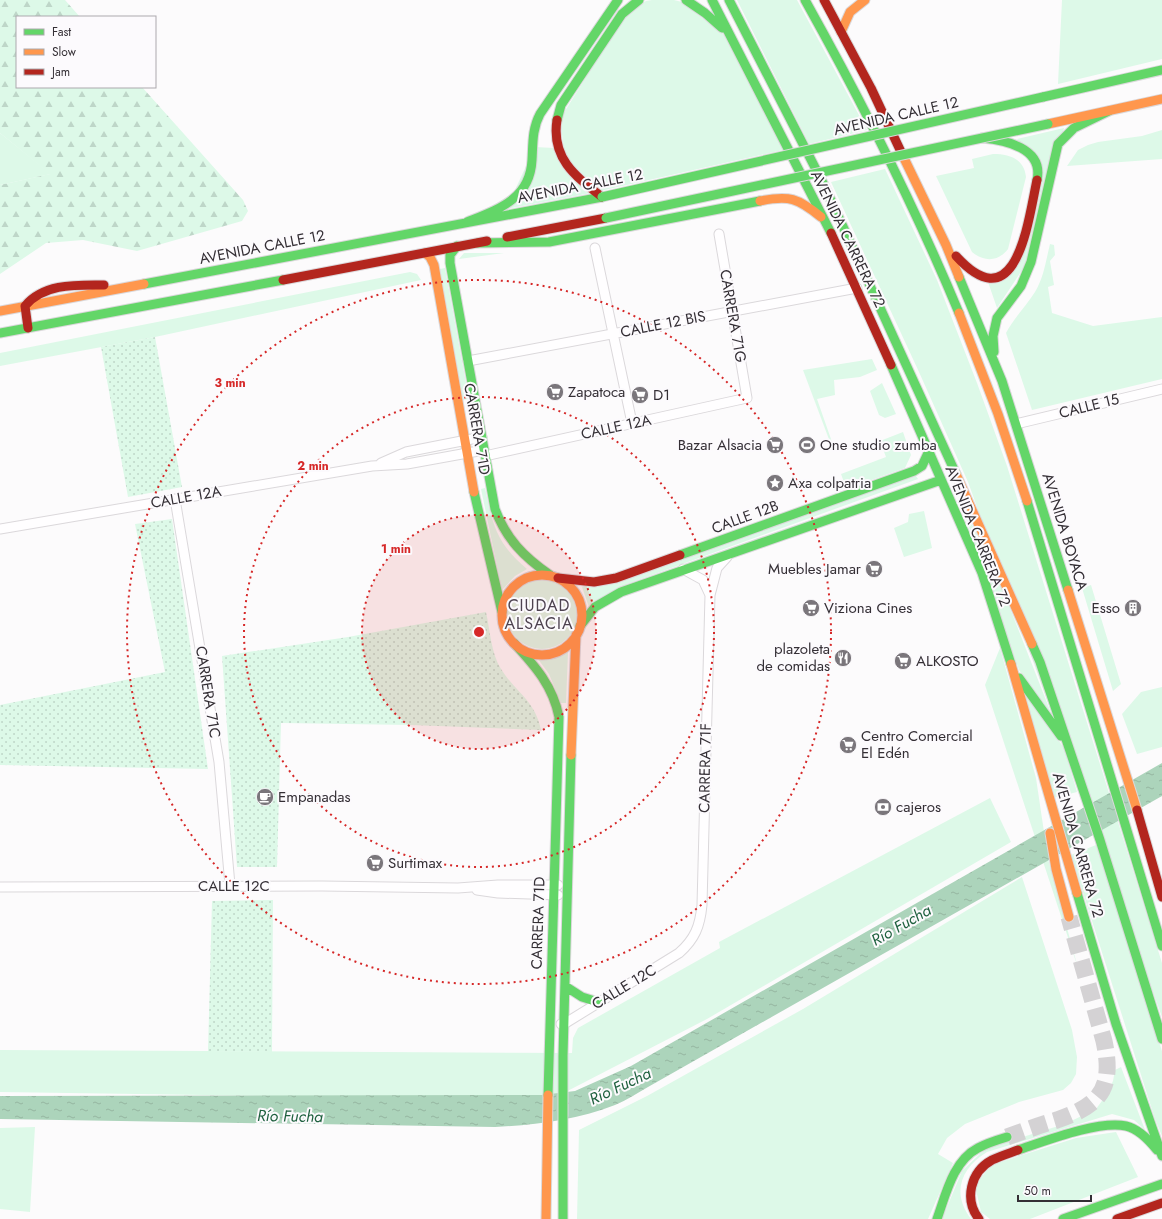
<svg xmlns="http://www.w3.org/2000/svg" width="1162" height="1219" font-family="Jost,sans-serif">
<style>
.grass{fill:#ddf9e8}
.forest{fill:url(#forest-firs)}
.park{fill:url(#park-dots)}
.water{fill:url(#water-ripples)}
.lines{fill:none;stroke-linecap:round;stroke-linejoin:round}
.highway-tunnel{stroke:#d4d2d4;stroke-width:17;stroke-dasharray:17 8;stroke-linecap:butt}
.street-casing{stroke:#dbd8db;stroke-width:11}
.fast-casing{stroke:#dbd8db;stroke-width:11}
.slow-casing{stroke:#dbd8db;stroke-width:11}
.jam-casing{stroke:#dbd8db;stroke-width:11}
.street{stroke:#fffeff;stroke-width:9}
.fast{stroke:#63d668;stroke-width:9}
.slow{stroke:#ff974d;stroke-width:9}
.jam{stroke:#b3261e;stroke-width:9}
.fast-bridge-casing{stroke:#dbd8db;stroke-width:11;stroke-linecap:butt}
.fast-bridge{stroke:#63d668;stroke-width:9}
.ring{fill:none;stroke:#d62828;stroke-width:2;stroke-dasharray:2 4}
.labels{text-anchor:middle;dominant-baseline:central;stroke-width:4;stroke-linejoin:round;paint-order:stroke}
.street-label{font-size:15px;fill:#342f35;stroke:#fcfafd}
.poi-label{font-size:15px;fill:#342f35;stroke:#fcfafd;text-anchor:start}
.neighbourhood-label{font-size:16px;letter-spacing:1px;fill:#4e4350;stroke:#fcfafd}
.water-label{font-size:16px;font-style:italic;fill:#1e603e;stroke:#fcfafd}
.centre{fill:#d62828;stroke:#fcfafd;stroke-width:2}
.ring-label{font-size:12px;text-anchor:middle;font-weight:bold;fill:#d62828;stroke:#fcfafd;stroke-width:4;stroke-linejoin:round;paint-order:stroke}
</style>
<defs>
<pattern id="forest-firs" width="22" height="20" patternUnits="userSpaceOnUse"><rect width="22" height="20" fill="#ddf9e8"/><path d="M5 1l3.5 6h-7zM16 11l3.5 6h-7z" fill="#bed6c8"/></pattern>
<pattern id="park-dots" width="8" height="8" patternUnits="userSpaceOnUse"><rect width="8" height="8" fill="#ddf9e8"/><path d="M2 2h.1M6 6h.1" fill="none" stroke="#bed6c8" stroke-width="1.8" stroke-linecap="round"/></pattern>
<pattern id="water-ripples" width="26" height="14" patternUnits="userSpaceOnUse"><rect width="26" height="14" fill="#acd4bb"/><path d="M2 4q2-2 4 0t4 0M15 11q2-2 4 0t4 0" fill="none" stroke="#95b6a1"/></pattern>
</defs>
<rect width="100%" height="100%" fill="#fcfbfc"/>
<!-- grass -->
<path class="grass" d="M 652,0 L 674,0 L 682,2 L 724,35 L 783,150 L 600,191 L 565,157 L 560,119 L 624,16 L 646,1 Z
M 737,0 L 797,0 L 867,130 L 809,144 Z
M 1062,0 L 1162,0 L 1162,59 L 1058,84 Z
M 1064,128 L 1026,264 L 997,308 L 988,282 L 1005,278 L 1042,176 L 1017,139 Z
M 1162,130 L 1162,159 L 1067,166 L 1078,150 L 1088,145 L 1098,142 L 1142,136 Z
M 0,133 L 51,174 L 0,185 Z
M 535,147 L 554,148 L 591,193 L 501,210 L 507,207 Z
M 993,154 C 1010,154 1024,159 1026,177 L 1008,249 C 998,262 984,262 972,252 L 936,176 L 974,168 L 972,159 Z
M 885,169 L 937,280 L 977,383 L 1007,466 L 1162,963 L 1162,1017 L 968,482 L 919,372 L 831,182 Z
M 1050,244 L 1054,245 L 1055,255 L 1050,261 L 1054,285 L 1048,287 L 1052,313 L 1093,326 L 1162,317 L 1162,379 L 1032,410 L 1006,333 C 1014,318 1026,306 1035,292 C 1044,277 1046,260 1050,244 Z
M 464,253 L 504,253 L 459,259 Z
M 445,268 L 469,399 L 463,400 L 440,269 Z
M 410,272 L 417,274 L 421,280 L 155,337 L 0,366 L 0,353 Z
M 872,359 L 877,370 L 860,377 L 834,380 L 835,395 L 817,399 L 832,442 L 830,442 L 803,370 Z
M 882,383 L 896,414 L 885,418 L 879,415 L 870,391 Z
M 903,432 L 911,455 L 905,468 L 852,487 L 845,485 L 841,474 L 886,457 L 880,441 Z
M 916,476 L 918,479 L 627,584 L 589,607 L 582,587 Z
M 485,488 C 493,525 496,543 527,569 L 515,576 L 502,590 L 481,489 Z
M 958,496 L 997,575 L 1053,718 L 1019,670 Z
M 924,511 L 932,548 L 904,557 L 894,528 L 908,522 L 909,514 Z
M507 614a35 35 0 1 1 70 0a35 35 0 1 1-70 0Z
M 1091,585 L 1121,684 L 1113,691 L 1082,588 Z
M 1000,648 L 1036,778 L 1048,859 L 1078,968 L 985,685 Z
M 568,652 L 566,703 L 561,703 L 549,674 L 538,659 L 554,658 Z
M 1162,687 L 1162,747 L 1137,754 L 1122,714 L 1141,692 Z
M 1022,690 L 1064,748 L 1077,792 L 1053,798 Z
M 990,798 L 1011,842 L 707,1019 L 550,1100 L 0,1092 L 0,1050 L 572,1053 L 573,1038 L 578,1028 L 720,948 L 719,942 Z
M 1096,845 L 1162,1051 L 1162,1136 L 1155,1119 L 1071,855 Z
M 1022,877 L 1072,1030 L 1077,1057 L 1076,1074 L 1071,1083 L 1063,1090 L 1019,1102 L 965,1124 L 947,1138 L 938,1154 L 953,1163 L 928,1219 L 577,1219 L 579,1130 L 647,1096 L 803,1009 Z
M 1121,1067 L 1145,1130 L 1134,1120 L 1112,1114 L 987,1152 C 961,1168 951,1193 971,1219 L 942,1219 L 962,1171 L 986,1148 L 1065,1124 L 1096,1109 L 1107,1094 L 1113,1081 L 1115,1070 Z
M 35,1127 L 30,1212 L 0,1209 L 0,1128 Z
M 1116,1132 L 1138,1177 L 1030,1219 L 990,1219 L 981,1212 L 975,1186 L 991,1165 L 1076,1138 Z"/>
<!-- forest -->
<path class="forest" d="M 0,0 L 65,0 L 80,17 L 17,17 L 17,87 L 142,87 L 243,200 L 248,211 L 242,221 L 137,251 L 83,240 L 46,243 L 0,274 L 0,185 L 50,174 L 0,133 Z"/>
<!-- park -->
<path class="park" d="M 155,337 L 182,487 L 128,497 L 101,347 Z
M 172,519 L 208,769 L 0,765 L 0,705 L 165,672 L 135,524 Z
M 486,612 C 490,630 491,653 501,669 C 516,693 535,700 541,730 L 411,725 L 281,723 L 277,867 L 237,867 L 222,656 L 348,637 Z
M 273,900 L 272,1052 L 208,1051 L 212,901 Z"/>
<!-- water -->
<path class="water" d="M 1162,763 L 1162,796 L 648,1087 C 637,1093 627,1100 615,1105 C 576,1120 536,1125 495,1127 L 0,1119 L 0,1096 L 542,1095 L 575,1091 L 631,1066 Z"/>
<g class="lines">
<!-- highway-tunnel -->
<path class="highway-tunnel" d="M 1007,1137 C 1024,1131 1040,1125 1057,1120 C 1101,1105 1114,1088 1104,1041 L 1069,917"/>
<defs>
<path id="street" d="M 595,248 L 632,423
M 468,361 L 857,288
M 1016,424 L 1162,389
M 485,456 L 747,398 L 719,234
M 381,463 L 406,452 L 482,437
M 175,499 L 219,762 L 230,885
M 0,529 L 372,466 L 407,464 L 484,450
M 683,569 L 703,580 L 710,595
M 0,887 L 322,886 L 458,888 L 498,885 L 558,885
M 477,890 L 498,893 L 558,895
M 561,1024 L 564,1024 L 679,953 C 695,939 700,926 702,905 L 710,595 L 717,568 L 727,557"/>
<path id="fast" d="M 686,0 L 705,13 L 722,28
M 712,0 L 831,233
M 729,0 L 824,185 L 956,474
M 805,0 C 862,102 914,205 959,313
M 1043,97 L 1162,70
M 557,120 L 561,105 L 622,14 L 639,0
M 982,138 C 1005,140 1044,148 1037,180
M 467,222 C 499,209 530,199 532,160 C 533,144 532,129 540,114 L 618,0
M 478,243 L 549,242 L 760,201
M 457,246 L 450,255 L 450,263 L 495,509 C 506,539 524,557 550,575
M 959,277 L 1002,381 L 1068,590
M 144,284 L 602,197
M 0,333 L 283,280
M 994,352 L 993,336 L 997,318 L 1021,286 L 1031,262 L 1058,144 L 1074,128 L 1109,111
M 891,365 L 982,573 L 1011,664
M 474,492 L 502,612
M 1027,501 L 1162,946
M 680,555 L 914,471 L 922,466 L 929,451
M 580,626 L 595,607 L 621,592 L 941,480
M 514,643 C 535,666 553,686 559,717 L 548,1095
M 1032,644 L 1040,662 L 1100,840 L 1162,1039
M 1019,678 L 1061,736
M 1077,893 L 1116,1024 L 1162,1156
M 565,986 L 582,997 L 598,1002
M 1018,1150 C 1045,1141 1099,1120 1126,1126 C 1139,1129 1149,1140 1157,1150
M 563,1219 L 563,1056 L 571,755
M 937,1219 C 946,1194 953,1161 978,1148 C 987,1143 997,1140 1007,1137
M 1063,1219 L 1162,1184"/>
<path id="slow" d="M 841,32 L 850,12 L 865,0
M 1048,124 L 1162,99
M 902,154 L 946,245 L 959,277
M 760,201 C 789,195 798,198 821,217
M 425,253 L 430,257 L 434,265 L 474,492
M 0,311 L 144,284
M 959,313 L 998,414 L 1027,501
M 956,474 L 1032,644
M502 615a40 40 0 1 1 80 0a40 40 0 1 1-80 0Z
M 1068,590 L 1137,810
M 1011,664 L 1077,893
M 571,755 L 576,635
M 1050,833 L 1056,869 L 1069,917
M 546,1219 L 548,1095"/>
<path id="jam" d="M 824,0 L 871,88 L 902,154
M 557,120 C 551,158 575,176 602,197
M 831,233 L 891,365
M 507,237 L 606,218
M 956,256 C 1017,323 1028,221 1037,180
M 283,280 L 487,241
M 28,328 L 25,306 C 44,283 77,285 104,285
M 558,578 L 594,582 L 616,578 L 680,555
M 1137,810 L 1162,897
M 979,1219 C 964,1200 970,1172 992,1160 C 1000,1156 1010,1153 1018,1150
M 1117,1219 L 1162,1203"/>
</defs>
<!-- street casing -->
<use href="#street" class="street-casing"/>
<!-- fast casing -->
<use href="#fast" class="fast-casing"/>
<!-- slow casing -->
<use href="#slow" class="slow-casing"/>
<!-- jam casing -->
<use href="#jam" class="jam-casing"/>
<!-- street -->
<use href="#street" class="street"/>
<!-- fast -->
<use href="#fast" class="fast"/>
<!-- slow -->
<use href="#slow" class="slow"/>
<!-- jam -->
<use href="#jam" class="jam"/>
<defs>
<path id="fast-bridge" d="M 602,197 L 1043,97
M 606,218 L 1048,124"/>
</defs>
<!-- fast-bridge casing -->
<use href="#fast-bridge" class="fast-bridge-casing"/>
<!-- fast-bridge -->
<use href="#fast-bridge" class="fast-bridge"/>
</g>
<!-- distance rings -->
<circle cx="479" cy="632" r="117" fill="#d62828" fill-opacity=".12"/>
<g class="ring">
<circle cx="479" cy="632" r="117"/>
<circle cx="479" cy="632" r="235"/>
<circle cx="479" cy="632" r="352"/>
</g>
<!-- icons -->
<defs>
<symbol id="supermarket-disc" viewBox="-11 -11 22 22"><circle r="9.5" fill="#7a767b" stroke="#fcfafd"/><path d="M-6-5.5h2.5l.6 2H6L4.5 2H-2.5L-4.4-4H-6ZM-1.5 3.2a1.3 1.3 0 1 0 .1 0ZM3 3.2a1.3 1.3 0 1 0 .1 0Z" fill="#fff"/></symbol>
<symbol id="stadium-disc" viewBox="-11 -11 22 22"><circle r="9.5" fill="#7a767b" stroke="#fcfafd"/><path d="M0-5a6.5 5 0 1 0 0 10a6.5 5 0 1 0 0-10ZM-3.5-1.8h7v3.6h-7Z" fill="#fff"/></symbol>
<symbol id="sight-disc" viewBox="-11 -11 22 22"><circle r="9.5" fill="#7a767b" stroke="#fcfafd"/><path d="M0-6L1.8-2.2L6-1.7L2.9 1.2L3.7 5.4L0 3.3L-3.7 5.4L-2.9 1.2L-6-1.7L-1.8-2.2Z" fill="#fff"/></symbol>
<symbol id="building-disc" viewBox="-11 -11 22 22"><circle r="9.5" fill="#7a767b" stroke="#fcfafd"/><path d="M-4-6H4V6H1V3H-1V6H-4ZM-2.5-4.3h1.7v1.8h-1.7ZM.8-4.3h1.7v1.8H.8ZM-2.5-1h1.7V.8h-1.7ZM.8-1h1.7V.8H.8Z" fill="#fff"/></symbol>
<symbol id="restaurant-disc" viewBox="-11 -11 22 22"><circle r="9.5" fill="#7a767b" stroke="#fcfafd"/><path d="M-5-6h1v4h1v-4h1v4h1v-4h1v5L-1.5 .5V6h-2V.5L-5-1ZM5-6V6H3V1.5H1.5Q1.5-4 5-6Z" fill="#fff"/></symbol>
<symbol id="cafe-disc" viewBox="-11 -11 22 22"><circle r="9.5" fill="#7a767b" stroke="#fcfafd"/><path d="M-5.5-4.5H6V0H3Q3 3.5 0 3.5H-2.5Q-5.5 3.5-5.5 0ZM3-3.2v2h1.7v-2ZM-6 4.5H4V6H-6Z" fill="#fff"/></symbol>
<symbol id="bank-disc" viewBox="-11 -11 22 22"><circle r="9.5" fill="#7a767b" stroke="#fcfafd"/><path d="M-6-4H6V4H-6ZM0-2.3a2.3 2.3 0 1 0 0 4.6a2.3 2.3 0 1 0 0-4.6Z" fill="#fff"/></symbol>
</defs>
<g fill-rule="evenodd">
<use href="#supermarket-disc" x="545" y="382" width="20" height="20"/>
<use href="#supermarket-disc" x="630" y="385" width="20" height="20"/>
<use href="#supermarket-disc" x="765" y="435" width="20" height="20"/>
<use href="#stadium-disc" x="797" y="435" width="20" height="20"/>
<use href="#sight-disc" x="765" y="473" width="20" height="20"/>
<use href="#supermarket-disc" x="864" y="559" width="20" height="20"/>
<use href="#supermarket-disc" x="801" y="598" width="20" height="20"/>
<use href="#building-disc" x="1123" y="598" width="20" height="20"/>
<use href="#restaurant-disc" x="833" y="648" width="20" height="20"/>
<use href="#supermarket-disc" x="893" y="651" width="20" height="20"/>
<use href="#supermarket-disc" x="838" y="735" width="20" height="20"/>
<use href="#cafe-disc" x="255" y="787" width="20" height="20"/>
<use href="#bank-disc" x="873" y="797" width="20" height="20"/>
<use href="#supermarket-disc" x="365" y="853" width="20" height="20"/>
</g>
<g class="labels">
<!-- street labels -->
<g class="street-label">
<text transform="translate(896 116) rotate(-13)">AVENIDA CALLE 12</text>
<text transform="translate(580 186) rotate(-11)">AVENIDA CALLE 12</text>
<text transform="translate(848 239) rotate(64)">AVENIDA CARRERA 72</text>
<text transform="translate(262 247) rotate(-11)">AVENIDA CALLE 12</text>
<text transform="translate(733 316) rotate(80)">CARRERA 71G</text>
<text transform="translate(663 324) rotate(-11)">CALLE 12 BIS</text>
<text transform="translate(1089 406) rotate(-14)">CALLE 15</text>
<text transform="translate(616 427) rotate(-12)">CALLE 12A</text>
<text transform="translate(477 429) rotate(80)">CARRERA 71D</text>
<text transform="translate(186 497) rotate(-10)">CALLE 12A</text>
<text transform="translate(745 517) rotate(-20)">CALLE 12B</text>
<text transform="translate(1065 532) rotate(73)">AVENIDA BOYACA</text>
<text transform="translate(978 536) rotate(68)">AVENIDA CARRERA 72</text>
<text transform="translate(208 692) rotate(81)">CARRERA 71C</text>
<text transform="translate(705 768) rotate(-89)">CARRERA 71F</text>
<text transform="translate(1078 845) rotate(74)">AVENIDA CARRERA 72</text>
<text x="234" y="886">CALLE 12C</text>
<text transform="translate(538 923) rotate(-88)">CARRERA 71D</text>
<text transform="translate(624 987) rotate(-31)">CALLE 12C</text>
</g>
<!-- poi labels -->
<g class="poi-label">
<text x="568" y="392">Zapatoca</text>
<text x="653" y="395">D1</text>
<text x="762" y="445" text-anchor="end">Bazar Alsacia</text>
<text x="820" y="445">One studio zumba</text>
<text x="788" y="483">Axa colpatria</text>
<text x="861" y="569" text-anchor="end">Muebles Jamar</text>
<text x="824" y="608">Viziona Cines</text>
<text x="1120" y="608" text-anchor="end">Esso</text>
<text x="830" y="649" text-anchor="end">plazoleta<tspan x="830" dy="17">de comidas</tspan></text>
<text x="916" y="661">ALKOSTO</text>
<text x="861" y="736">Centro Comercial<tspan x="861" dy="17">El Edén</tspan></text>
<text x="278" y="797">Empanadas</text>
<text x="896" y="807">cajeros</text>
<text x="388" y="863">Surtimax</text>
</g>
<!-- neighbourhood labels -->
<g class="neighbourhood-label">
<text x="539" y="605">CIUDAD<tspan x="539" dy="18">ALSACIA</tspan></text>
</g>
<!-- water labels -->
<g class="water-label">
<text transform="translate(901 925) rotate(-30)">Río Fucha</text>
<text transform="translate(620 1086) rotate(-25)">Río Fucha</text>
<text transform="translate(290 1116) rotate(1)">Río Fucha</text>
</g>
</g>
<circle cx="479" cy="632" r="6" class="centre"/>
<g class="ring-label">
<text x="230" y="387">3 min</text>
<text x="313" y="470">2 min</text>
<text x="396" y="553">1 min</text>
</g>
<!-- legend -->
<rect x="16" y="16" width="140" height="72" fill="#fcfafd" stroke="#aca9ad"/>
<rect x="24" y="29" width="20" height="6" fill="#63d668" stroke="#aca9ad"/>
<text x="52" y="36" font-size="12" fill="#342f35">Fast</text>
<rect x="24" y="49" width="20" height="6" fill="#ff974d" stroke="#aca9ad"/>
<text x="52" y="56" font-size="12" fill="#342f35">Slow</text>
<rect x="24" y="69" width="20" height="6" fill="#b3261e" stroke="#aca9ad"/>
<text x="52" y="76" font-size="12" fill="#342f35">Jam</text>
<!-- scale -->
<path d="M1018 1195v6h73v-6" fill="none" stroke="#342f35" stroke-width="2"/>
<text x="1024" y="1195" font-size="12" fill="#342f35" stroke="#fcfafd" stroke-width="3" paint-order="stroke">50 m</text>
</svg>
